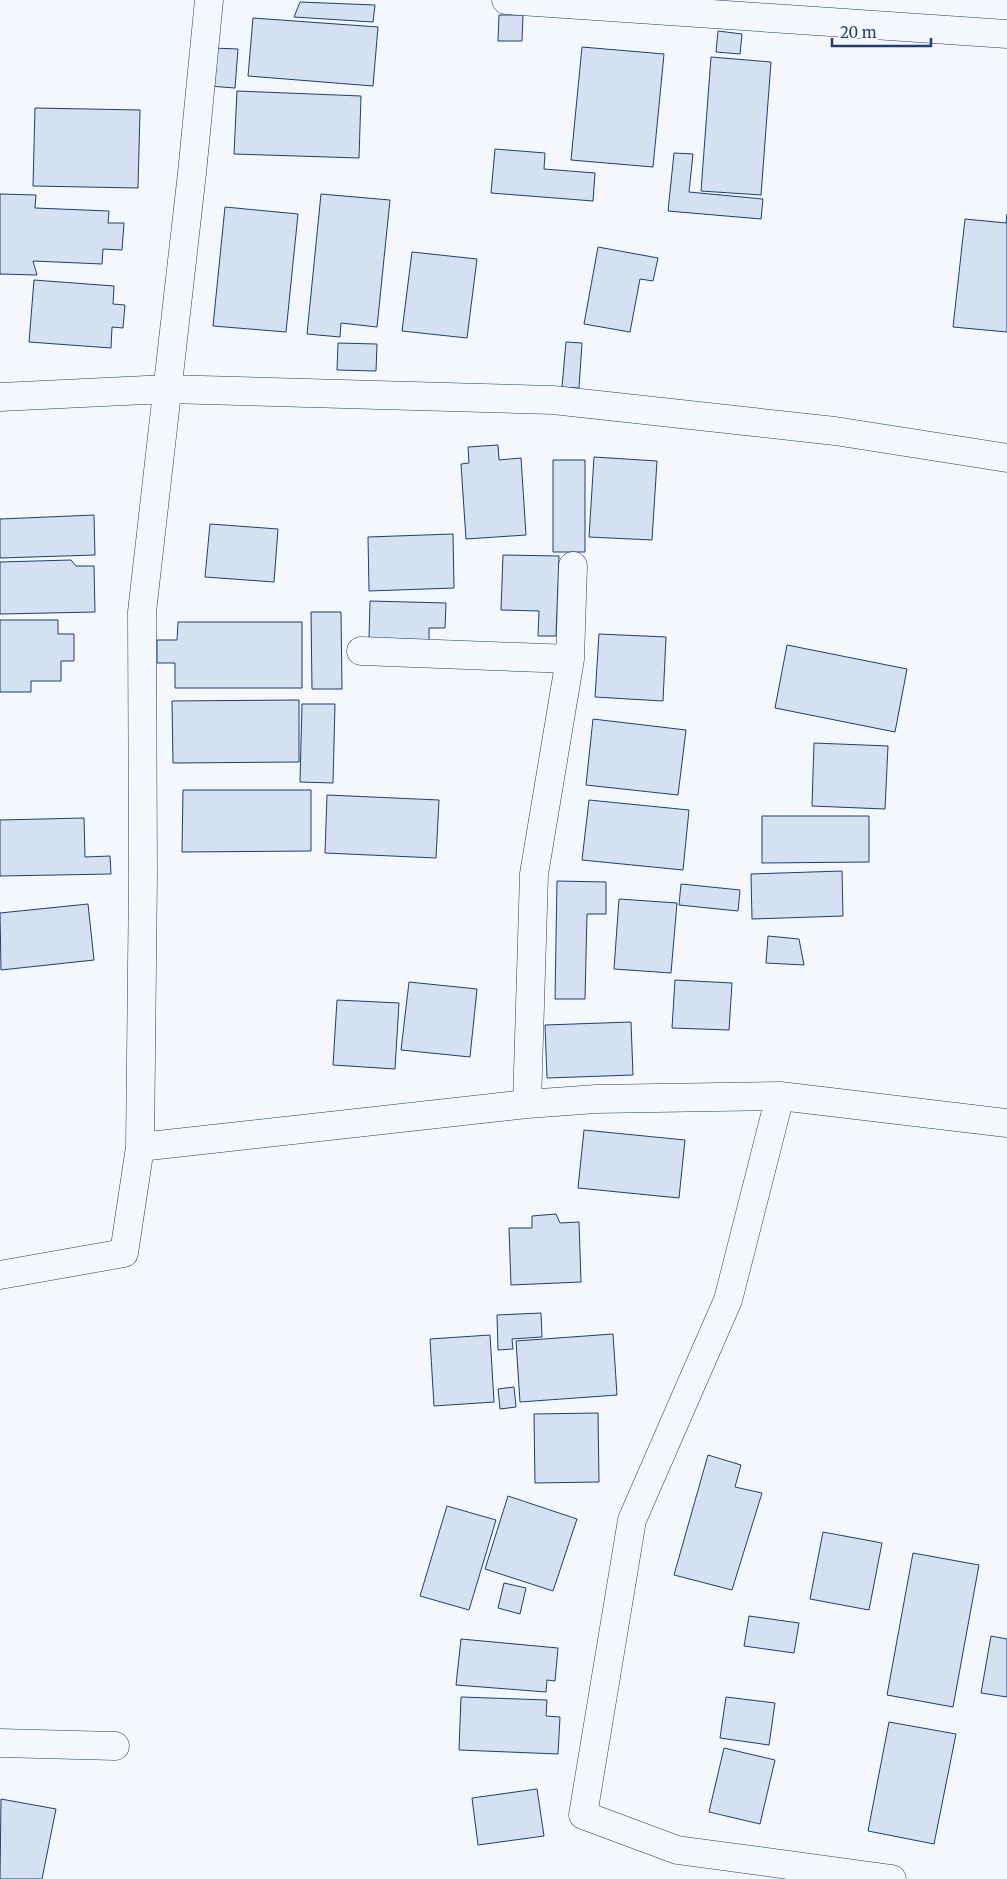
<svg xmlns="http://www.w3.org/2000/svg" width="1007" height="1879" font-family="Merriweather,serif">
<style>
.building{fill:#d5e0f0;stroke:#1d3f73}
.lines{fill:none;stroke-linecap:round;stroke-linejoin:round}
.street-casing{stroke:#1d3f73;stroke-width:29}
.street{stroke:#f4f7fb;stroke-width:28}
</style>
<rect width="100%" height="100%" fill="#f4f7fb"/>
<!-- building -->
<path class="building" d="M 300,2 L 375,5 L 373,22 L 294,17 Z
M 499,15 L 523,15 L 522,41 L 498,41 Z
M 253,18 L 378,27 L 373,86 L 248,76 Z
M 718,31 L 742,34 L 740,54 L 716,52 Z
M 582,47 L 664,54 L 653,167 L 571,160 Z
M 212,48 L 238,49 L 235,88 L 209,86 Z
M 711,57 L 771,62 L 761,195 L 701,191 Z
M 237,91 L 361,96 L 359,158 L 234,154 Z
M 35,108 L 140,110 L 138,188 L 33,186 Z
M 495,149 L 545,153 L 544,169 L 595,173 L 593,201 L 491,193 Z
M 674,153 L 693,154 L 689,192 L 763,199 L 761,219 L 668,211 Z
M 0,194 L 36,195 L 35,208 L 109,211 L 108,223 L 124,223 L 122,250 L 103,249 L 102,264 L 33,261 L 37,275 L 0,274 Z
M 321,194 L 390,200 L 377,327 L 341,323 L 340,337 L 307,334 Z
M 225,207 L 298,214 L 286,332 L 213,326 Z
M 1007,214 L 1007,332 L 953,327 L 965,219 L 1006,223 Z
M 598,247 L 658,258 L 653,281 L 640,279 L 630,332 L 584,324 Z
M 412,252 L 477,259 L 467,338 L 402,331 Z
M 34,280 L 114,286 L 113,304 L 125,305 L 123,328 L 112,327 L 111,348 L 29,342 Z
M 566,342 L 582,343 L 579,388 L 562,387 Z
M 338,343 L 377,344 L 376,371 L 337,370 Z
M 498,445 L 499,460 L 521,458 L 526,535 L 466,539 L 461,464 L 469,463 L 468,447 Z
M 594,457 L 657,461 L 652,540 L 589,537 Z
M 553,460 L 585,460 L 585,552 L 553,552 Z
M 94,515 L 95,555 L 0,558 L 0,519 Z
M 210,524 L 278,529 L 274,582 L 205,577 Z
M 453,534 L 454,588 L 369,591 L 368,537 Z
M 503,555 L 559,556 L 556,636 L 538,636 L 539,611 L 501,610 Z
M 71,560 L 76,566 L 94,566 L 95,612 L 0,614 L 0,562 Z
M 370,601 L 446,603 L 445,628 L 429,628 L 429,640 L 369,638 Z
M 311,612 L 341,612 L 342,689 L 312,689 Z
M 0,620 L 58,620 L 58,634 L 74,634 L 74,661 L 61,661 L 61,681 L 31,681 L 31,692 L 0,692 Z
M 178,622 L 302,622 L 302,688 L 175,688 L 175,663 L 157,663 L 157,640 L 177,640 Z
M 599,634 L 666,637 L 663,701 L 595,697 Z
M 787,645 L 907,669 L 895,732 L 775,708 Z
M 299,700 L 299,762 L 173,763 L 172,701 Z
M 302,704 L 335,704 L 333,783 L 300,782 Z
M 593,719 L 686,730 L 678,795 L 586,785 Z
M 814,743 L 888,746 L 885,809 L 812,806 Z
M 183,790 L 311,790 L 311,851 L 182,852 Z
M 327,795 L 439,800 L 436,858 L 325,853 Z
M 589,800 L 689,810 L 683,870 L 582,860 Z
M 762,816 L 869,816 L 869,862 L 762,863 Z
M 84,818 L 85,857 L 110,856 L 111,874 L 0,876 L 0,820 Z
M 842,871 L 843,916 L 752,919 L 751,874 Z
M 557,881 L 606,882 L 606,914 L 587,914 L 585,999 L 555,999 Z
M 681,884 L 740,890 L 738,911 L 679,905 Z
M 619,899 L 677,903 L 671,973 L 614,969 Z
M 88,904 L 94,960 L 1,970 L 0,913 Z
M 768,936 L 799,939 L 804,965 L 766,963 Z
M 675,980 L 732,983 L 729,1030 L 672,1028 Z
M 409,982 L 477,989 L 470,1057 L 401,1050 Z
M 337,1000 L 399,1003 L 395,1069 L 333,1065 Z
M 631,1022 L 633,1075 L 547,1078 L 545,1025 Z
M 584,1130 L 685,1140 L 679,1198 L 578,1188 Z
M 556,1214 L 560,1223 L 579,1222 L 581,1282 L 511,1285 L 509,1228 L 532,1228 L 532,1216 Z
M 541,1313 L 542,1337 L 512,1339 L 513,1349 L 498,1350 L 497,1315 Z
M 613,1334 L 617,1395 L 520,1402 L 516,1341 Z
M 490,1335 L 494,1402 L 434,1406 L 430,1339 Z
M 514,1387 L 516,1407 L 500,1409 L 498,1389 Z
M 598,1413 L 599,1482 L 535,1483 L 534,1414 Z
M 708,1455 L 741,1465 L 735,1487 L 762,1493 L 732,1590 L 674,1575 Z
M 508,1496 L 577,1519 L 553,1591 L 485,1569 Z
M 447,1506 L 496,1520 L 469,1610 L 420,1596 Z
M 823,1532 L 882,1543 L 869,1610 L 810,1599 Z
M 913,1553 L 979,1565 L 953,1707 L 887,1695 Z
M 504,1583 L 526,1588 L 520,1614 L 498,1608 Z
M 749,1616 L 799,1623 L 794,1653 L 744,1646 Z
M 991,1636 L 1007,1639 L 1007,1697 L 981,1693 Z
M 461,1639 L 558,1648 L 555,1681 L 547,1680 L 546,1692 L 456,1685 Z
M 461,1697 L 547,1700 L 546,1716 L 560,1717 L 558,1754 L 459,1750 Z
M 726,1697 L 775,1703 L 769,1745 L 720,1738 Z
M 889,1722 L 956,1734 L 934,1844 L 868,1831 Z
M 724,1748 L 775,1760 L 760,1824 L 709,1812 Z
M 537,1789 L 544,1836 L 478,1845 L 472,1798 Z
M 1,1799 L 56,1809 L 42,1879 L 0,1879 Z"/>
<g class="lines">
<defs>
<path id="street" d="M 506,0 L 1007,34
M 0,397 L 167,389 L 553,400 L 835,431 L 1007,458
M 361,651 L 570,659 L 534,874 L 527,1104
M 570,659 L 573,566
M 780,1096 L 1007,1123
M 140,1147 L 143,876 L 142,612 L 192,173 L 209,0
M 0,1275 L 124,1253 L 140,1147 L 527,1104 L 596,1099 L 780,1096 L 728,1300 L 632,1520 L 583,1815 L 677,1850 L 892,1879
M 0,1743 L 115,1746"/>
</defs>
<!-- street casing -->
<use href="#street" class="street-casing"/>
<!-- street -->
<use href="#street" class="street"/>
</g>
<!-- scale -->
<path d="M832 38v8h99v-8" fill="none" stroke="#1d3f73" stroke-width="2.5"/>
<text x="840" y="38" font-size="15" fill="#1d3f73" stroke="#f4f7fb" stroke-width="4" paint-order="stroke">20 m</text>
</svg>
